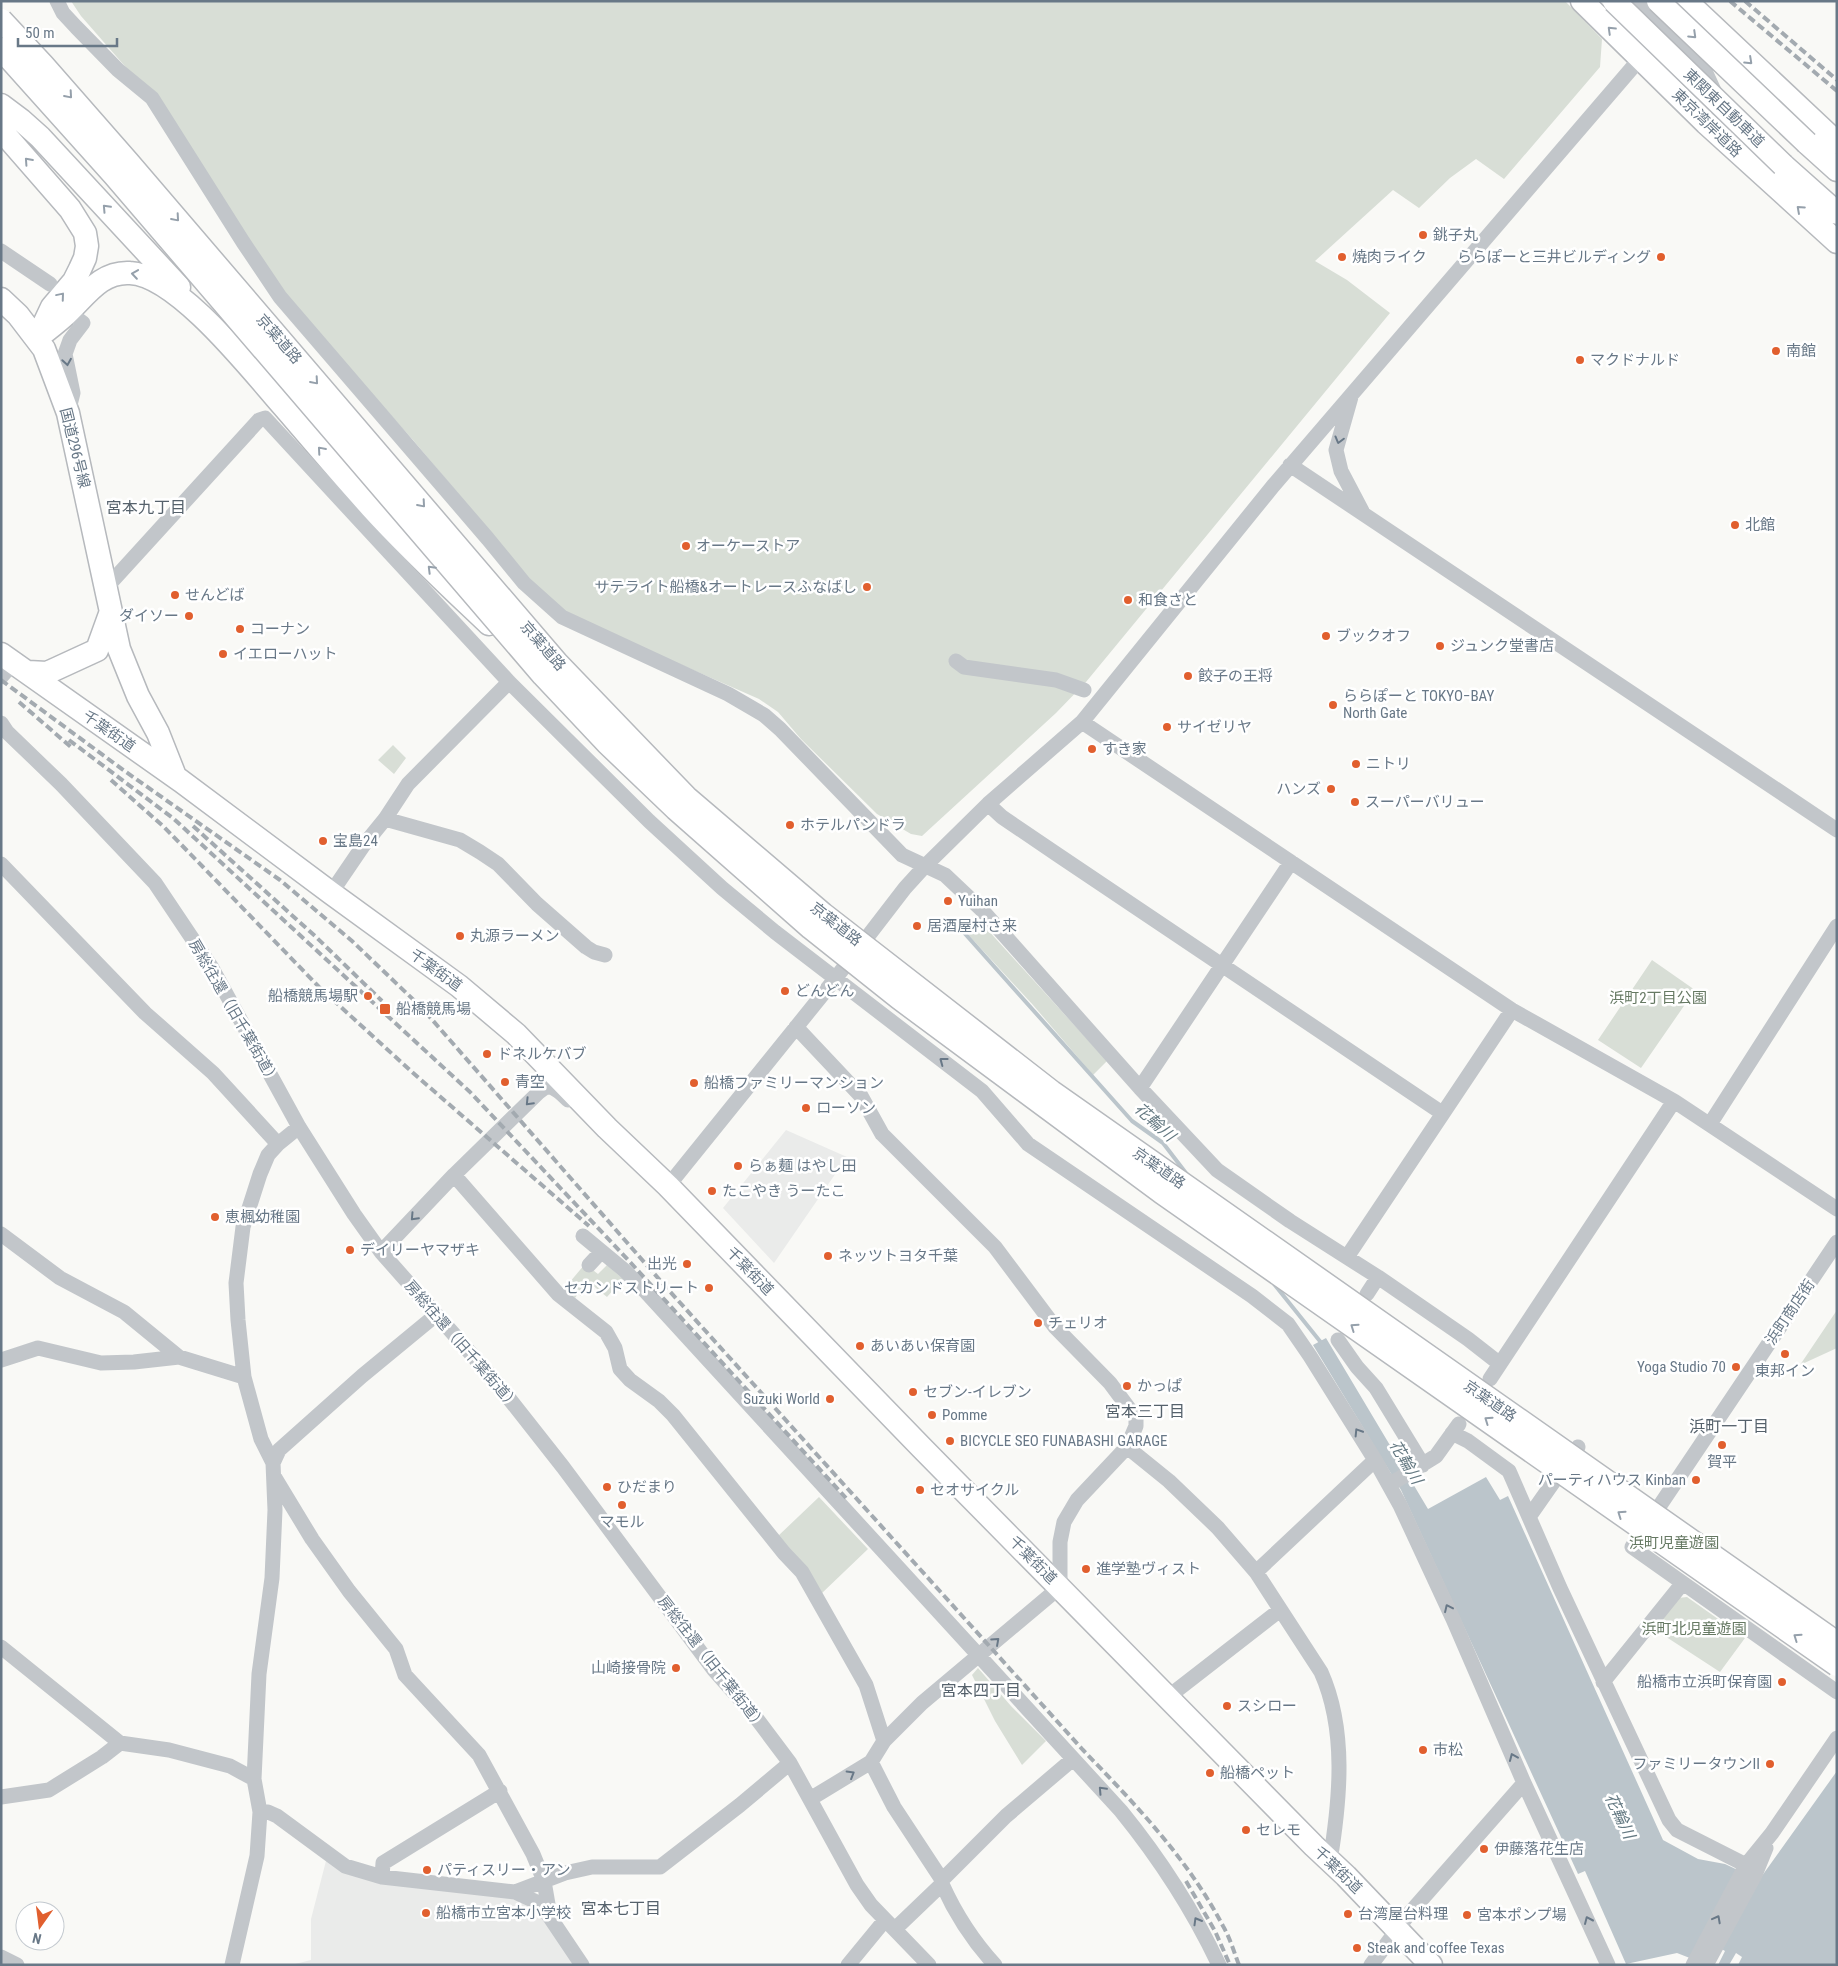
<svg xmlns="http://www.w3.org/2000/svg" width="1838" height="1966" font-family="'Roboto Condensed','Noto Sans JP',sans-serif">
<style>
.built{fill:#eaebea}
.green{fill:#d8ded6}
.water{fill:#bbc5cb}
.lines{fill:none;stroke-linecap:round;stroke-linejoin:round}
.stream{stroke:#bbc5cb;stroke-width:4}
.highway-casing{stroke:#b6b9bd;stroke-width:25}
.minor{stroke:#c2c6ca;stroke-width:15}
.highway{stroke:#fff;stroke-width:22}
.rail{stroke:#a3aab0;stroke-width:4;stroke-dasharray:8 4;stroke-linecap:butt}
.highway-bridge-casing{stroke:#b6b9bd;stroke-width:25;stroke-linecap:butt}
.highway-bridge{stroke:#fff;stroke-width:22}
.oneway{stroke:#95a0ab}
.oneway2{stroke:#687887}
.poi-dot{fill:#e15f2e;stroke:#fff;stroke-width:2}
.labels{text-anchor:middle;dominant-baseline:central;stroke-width:5;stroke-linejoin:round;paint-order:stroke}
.street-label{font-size:15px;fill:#687887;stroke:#fff}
.poi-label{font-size:15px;fill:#687887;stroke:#fff;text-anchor:start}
.park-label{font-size:15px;fill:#667963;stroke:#fff}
.neighbourhood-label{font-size:16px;fill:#56626c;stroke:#fff}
.water-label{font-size:16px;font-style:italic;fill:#647982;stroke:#fff}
</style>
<rect width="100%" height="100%" fill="#f9f9f6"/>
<!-- built -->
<path class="built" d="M 786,1130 L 847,1157 L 774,1263 L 723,1208 Z
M 327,1857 L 342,1869 L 513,1896 L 536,1908 L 576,1965 L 291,1965 L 311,1960 L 311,1919 Z"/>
<!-- green -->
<path class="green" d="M 71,1 L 1565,1 L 1602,39 L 1600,67 L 1504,179 L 1476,159 L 1450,178 L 1419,208 L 1393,190 L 1315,261 L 1347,280 L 1390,313 L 1086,682 L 1056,713 L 922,836 L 911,834 L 877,814 L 801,739 L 778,712 L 759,699 L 582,621 L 562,610 L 538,589 L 413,440 L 301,315 L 130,72 L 81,16 Z
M 393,745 L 406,758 L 394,774 L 378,760 Z
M 976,917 L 1107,1061 L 1093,1075 L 1033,1005 L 963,929 Z
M 1652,960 L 1695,990 L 1641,1068 L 1598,1040 Z
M 585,1264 L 598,1274 L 607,1265 L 623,1279 L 607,1297 L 591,1284 L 581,1296 L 578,1294 L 575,1298 L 564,1289 Z
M 1837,1310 L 1837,1348 L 1800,1365 Z
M 819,1497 L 868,1549 L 821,1594 L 777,1537 Z
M 1687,1597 L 1745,1638 L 1720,1672 L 1654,1629 L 1678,1598 Z
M 978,1668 L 1011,1706 L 1046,1741 L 1022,1765 L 995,1721 L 972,1675 Z"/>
<!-- water -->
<path class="water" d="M 1326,1338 L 1428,1509 L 1486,1477 L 1500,1500 L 1508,1496 L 1663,1840 L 1698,1859 L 1725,1864 L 1759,1880 L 1837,1771 L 1837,1965 L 1738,1965 L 1742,1957 L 1736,1953 L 1729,1965 L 1718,1965 L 1725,1951 L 1720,1948 L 1700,1962 L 1677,1953 L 1626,1964 L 1585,1871 L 1578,1874 L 1401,1490 L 1313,1345 Z"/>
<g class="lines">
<!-- stream -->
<path class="stream" d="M 959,927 L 1132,1121 L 1163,1143 L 1189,1177
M 1274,1284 L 1323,1345"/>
<defs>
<path id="highway" d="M 1582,1 L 1706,123 L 1837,242
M 1686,1 L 1837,143
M 1,105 L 21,120 L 40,137 L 179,287
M 1,130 L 70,209 L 85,233 L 87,246 L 85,258 L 80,269 L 74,281 L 52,307 L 44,324
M 1807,143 L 1837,170
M 1783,165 L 1837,213
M 1,299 L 18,315 L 44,349 L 68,413 L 119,649 L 138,696 L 158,733 L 175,776
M 37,338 C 46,331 55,324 63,317 C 84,299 99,271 130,273 C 178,275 253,372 284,407 C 313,441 341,474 371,507 C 408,548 449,586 489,624
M 1,654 L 181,781 L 331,893 L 459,986 L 516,1034 L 607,1128 L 668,1186 L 922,1448 L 1314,1846 L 1346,1876 L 1431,1965
M 28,672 L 47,673 L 97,650 L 110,614"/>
</defs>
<!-- highway casing -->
<use href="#highway" class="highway-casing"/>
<!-- minor -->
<path class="minor" d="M 57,1 L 63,13 L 76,27 L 118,70 L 152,98 L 243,242 L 280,297 L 488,539 L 524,583 L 562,617 L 728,694 L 764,715 L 780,729 L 902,855 L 945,875 L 981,909 L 1140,1088 L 1217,1170 L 1290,1221 L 1378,1277 L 1468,1339 L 1500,1364
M 1635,1 L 1704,69 L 1716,95
M 1,251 L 50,284
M 1351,397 L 1336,450 L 1341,471 L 1362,511
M 68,413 L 73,393 L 65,354 L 70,340 L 83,323 L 79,320
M 1290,465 L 1837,830
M 105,589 L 259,420 L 265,418 L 509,682 L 649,821 L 722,888 L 775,932 L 982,1091 L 1028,1144 L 1252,1296 L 1288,1324 L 1310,1356 L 1375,1460 L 1400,1505 L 1453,1619 L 1524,1783 L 1608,1965
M 956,661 L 964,667 L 1056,680 L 1084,690
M 1,677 L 13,663
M 1082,722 L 1512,1010 L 1674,1101 L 1837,1209
M 1,723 L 7,732 L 61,784 L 155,883 L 212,968 L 299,1127 L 354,1214 L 381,1252 L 496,1382 L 563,1467 L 714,1670 L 754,1715 L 790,1763 L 857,1885 L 871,1905 L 929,1965
M 988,804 L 1002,817 L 1058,855 L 1442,1113
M 385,819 L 460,840 L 480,852 L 498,864 L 537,904 L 586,947 L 594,952 L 605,955
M 1,864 L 145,1013 L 213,1073 L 278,1144
M 331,893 L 363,846 L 385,819 L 408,784 L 509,682
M 796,1027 L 861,1096 L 882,1134 L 995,1247 L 1055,1327 L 1110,1383 L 1136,1418 L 1136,1426 L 1127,1447 L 1077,1500 L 1064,1522 L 1060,1542 L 1060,1587 L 922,1703 L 884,1741 L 871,1762 L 810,1799
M 1140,1088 L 1291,862
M 1710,1124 L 1837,926
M 454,1175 L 558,1294 L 606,1332 L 615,1348 L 620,1369 L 630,1380 L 659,1401 L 673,1415 L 784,1553 L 802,1572 L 866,1685 L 884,1741
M 668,1186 L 835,979 L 905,888 L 925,866 L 988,804 L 1082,722 L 1273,486 L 1681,11
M 1,1234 L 60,1278 L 124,1312 L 179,1357
M 583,1236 L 624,1270 L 645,1291 L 1121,1811 C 1160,1859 1193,1910 1219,1965
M 1837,1242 L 1632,1547 L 1837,1692
M 381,1252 L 454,1175 L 539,1092 L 547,1086 C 556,1088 561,1093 568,1100
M 1347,1257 L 1512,1010
M 589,1265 L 601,1252
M 1367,1294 L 1378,1277
M 1338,1340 L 1357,1367 L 1376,1388 L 1423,1465
M 1,1360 L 38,1348 L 101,1363 L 134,1362 L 179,1357 L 244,1377
M 1490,1379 L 1674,1101
M 1452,1433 L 1468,1441 L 1509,1471 L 1560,1588 L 1669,1820 L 1677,1830 L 1746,1865
M 1127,1447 L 1169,1481 L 1218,1528 L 1256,1572 L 1321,1672 C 1347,1730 1340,1800 1330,1861
M 273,1463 L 261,1439 L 244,1377 L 238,1320 L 236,1283 L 243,1227 L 260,1174 L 268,1155 L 278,1144 L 299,1127
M 275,1478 L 312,1539 L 349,1591 L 396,1649 L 405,1675 L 479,1755 L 533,1854 L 544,1881 L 550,1916
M 1389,1485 L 1436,1456 L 1459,1424
M 1529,1517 L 1578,1447
M 1256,1572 L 1375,1460
M 1,1647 L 120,1743 L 169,1750 L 230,1766 L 254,1779
M 1603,1682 L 1682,1584
M 1168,1697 L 1280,1610
M 871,1762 L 894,1807 L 942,1880
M 1,1797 L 49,1790 L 102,1757 L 120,1743
M 260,1812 L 268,1812 L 277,1816 L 345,1866 L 382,1877 L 515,1892 L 541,1904 L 582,1965
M 382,1877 L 383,1863 L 500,1791
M 515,1892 L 565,1873 L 592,1867 L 660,1867 L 740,1805 L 790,1763
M 895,1929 L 942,1884
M 1,1957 L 17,1965
M 232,1965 L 257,1856 L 260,1812 L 254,1779 L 259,1674 L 272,1578 L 275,1510 L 273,1463 L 279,1450 L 362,1376 L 436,1315
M 848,1965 L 885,1920
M 995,1965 C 972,1940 956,1915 942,1884 L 942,1880 L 1006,1816 L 1073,1759
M 1371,1965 L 1408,1915 L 1524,1783
M 1693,1965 L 1746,1865 L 1772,1833 L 1837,1738
M 1706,1965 L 1755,1875 L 1766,1848"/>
<!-- highway -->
<use href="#highway" class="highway"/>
<!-- rail -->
<path class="rail" d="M 1730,1 L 1837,91
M 1745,1 L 1837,80
M 1,680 L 126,772 L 280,880 L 352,941 L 421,1007 L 665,1286 L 1083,1750 C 1135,1804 1188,1859 1223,1926 C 1230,1938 1234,1952 1239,1965
M 19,702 L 72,748
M 69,740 L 174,819 L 470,1092 L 630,1262 L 846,1498
M 111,780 L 164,827 L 203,867 L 319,987 L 412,1072 L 589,1226
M 193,826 L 315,936 L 382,1001
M 1186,1881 L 1215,1931 L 1230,1965"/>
<defs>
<path id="highway-bridge" d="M 1614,1 L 1783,165
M 1658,1 L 1807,143
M 1,20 L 43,65 L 128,162 L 557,663 L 686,797 L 823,914 L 1052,1092 L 1837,1643
M 1,49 L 114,175 L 543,675 L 607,743 L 676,809 L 811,928 L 899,998 L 1161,1192 L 1837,1665"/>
</defs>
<!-- highway-bridge casing -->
<use href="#highway-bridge" class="highway-bridge-casing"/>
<!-- highway-bridge -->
<use href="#highway-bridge" class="highway-bridge"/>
</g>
<!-- one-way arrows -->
<defs><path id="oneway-chevron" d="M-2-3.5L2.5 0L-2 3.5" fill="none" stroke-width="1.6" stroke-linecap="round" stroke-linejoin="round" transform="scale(1.25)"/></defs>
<g class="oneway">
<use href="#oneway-chevron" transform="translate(1611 30) rotate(-136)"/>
<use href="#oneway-chevron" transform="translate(1693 35) rotate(44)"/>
<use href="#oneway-chevron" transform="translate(1749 61) rotate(43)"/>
<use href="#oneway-chevron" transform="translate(69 95) rotate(49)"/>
<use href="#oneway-chevron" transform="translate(28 161) rotate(-132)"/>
<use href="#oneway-chevron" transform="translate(106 208) rotate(-133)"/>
<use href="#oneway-chevron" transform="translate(1800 209) rotate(-138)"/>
<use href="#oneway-chevron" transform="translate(176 218) rotate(49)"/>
<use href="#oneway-chevron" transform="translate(135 274) rotate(-172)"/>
<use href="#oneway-chevron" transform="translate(61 296) rotate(-50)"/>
<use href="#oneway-chevron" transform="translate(315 381) rotate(49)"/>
<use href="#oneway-chevron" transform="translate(321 450) rotate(-131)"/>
<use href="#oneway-chevron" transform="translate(422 504) rotate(49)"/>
<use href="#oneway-chevron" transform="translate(431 569) rotate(-135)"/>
<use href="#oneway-chevron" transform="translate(1354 1327) rotate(-145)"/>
<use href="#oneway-chevron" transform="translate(1488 1420) rotate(-145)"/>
<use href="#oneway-chevron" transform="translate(1621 1514) rotate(-145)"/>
<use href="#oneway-chevron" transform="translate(1797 1637) rotate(-145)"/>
</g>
<g class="oneway2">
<use href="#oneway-chevron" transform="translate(67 362) rotate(81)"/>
<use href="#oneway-chevron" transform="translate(1339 440) rotate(105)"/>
<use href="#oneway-chevron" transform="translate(943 1061) rotate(-143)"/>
<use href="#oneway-chevron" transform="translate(529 1102) rotate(134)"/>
<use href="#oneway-chevron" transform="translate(414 1217) rotate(133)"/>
<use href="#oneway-chevron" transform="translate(1358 1432) rotate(-122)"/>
<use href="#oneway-chevron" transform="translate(1448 1608) rotate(-115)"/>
<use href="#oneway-chevron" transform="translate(996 1641) rotate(-42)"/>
<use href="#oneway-chevron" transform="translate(1513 1757) rotate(-113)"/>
<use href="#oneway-chevron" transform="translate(851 1774) rotate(-31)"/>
<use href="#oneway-chevron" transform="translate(1102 1790) rotate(-133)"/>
<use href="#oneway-chevron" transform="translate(1717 1919) rotate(-62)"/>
<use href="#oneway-chevron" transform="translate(1588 1920) rotate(-114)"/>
<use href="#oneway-chevron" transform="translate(1197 1921) rotate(-120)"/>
</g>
<!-- markers -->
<g class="poi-dot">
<circle cx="1423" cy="235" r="5"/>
<circle cx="1342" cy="257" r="5"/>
<circle cx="1661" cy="257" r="5"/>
<circle cx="1776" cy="351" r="5"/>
<circle cx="1580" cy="360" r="5"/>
<circle cx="1735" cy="525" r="5"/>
<circle cx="686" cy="546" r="5"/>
<circle cx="867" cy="587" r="5"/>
<circle cx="175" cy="595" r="5"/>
<circle cx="1128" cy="600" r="5"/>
<circle cx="189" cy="616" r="5"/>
<circle cx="240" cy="629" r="5"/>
<circle cx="1326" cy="636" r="5"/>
<circle cx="1440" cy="646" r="5"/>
<circle cx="223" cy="654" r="5"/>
<circle cx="1188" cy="676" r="5"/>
<circle cx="1333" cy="705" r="5"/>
<circle cx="1167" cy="727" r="5"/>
<circle cx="1092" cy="749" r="5"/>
<circle cx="1356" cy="764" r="5"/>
<circle cx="1331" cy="789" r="5"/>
<circle cx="1355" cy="802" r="5"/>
<circle cx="790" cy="825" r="5"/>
<circle cx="323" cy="841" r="5"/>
<circle cx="948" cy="901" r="5"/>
<circle cx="917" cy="926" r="5"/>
<circle cx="460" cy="936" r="5"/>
<circle cx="785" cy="991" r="5"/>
<circle cx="368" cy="996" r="5"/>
<rect x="379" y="1003" width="12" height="12" rx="2.5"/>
<circle cx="487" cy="1054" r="5"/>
<circle cx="505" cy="1082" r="5"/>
<circle cx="694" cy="1083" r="5"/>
<circle cx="806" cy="1108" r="5"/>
<circle cx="738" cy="1166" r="5"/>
<circle cx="712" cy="1191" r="5"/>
<circle cx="215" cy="1217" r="5"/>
<circle cx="350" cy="1250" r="5"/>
<circle cx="828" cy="1256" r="5"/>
<circle cx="687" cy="1264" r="5"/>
<circle cx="709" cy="1288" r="5"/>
<circle cx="1038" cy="1323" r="5"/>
<circle cx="860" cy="1346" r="5"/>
<circle cx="1785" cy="1354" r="5"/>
<circle cx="1736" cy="1367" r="5"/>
<circle cx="1127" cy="1386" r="5"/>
<circle cx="913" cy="1392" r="5"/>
<circle cx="830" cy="1399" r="5"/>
<circle cx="932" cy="1415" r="5"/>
<circle cx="950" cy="1441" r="5"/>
<circle cx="1722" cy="1445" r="5"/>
<circle cx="1696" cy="1480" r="5"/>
<circle cx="607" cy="1487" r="5"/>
<circle cx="920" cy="1490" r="5"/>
<circle cx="622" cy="1505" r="5"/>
<circle cx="1086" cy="1569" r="5"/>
<circle cx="676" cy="1668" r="5"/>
<circle cx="1782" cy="1682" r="5"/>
<circle cx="1227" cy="1706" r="5"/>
<circle cx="1423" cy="1750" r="5"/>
<circle cx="1770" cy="1764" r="5"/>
<circle cx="1210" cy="1773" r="5"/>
<circle cx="1246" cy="1830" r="5"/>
<circle cx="1484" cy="1849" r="5"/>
<circle cx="427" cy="1870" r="5"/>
<circle cx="426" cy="1913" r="5"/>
<circle cx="1348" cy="1914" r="5"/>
<circle cx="1467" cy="1915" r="5"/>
<circle cx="1357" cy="1948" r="5"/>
</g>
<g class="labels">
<!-- street labels -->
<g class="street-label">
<text transform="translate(1724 108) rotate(44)">東関東自動車道</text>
<text transform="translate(1707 123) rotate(44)">東京湾岸道路</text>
<text transform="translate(279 339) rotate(49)">京葉道路</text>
<text transform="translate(75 448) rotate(76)">国道296号線</text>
<text transform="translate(543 646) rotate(49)">京葉道路</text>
<text transform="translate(109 731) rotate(35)">千葉街道</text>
<text transform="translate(836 924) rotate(38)">京葉道路</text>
<text transform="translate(436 970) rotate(36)">千葉街道</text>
<text transform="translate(234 1012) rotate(60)">房総往還（旧千葉街道）</text>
<text transform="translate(1159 1168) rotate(35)">京葉道路</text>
<text transform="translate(750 1271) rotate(46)">千葉街道</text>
<text transform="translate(1790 1312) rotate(-56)">浜町商店街</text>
<text transform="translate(462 1345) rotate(49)">房総往還（旧千葉街道）</text>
<text transform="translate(1490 1401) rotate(35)">京葉道路</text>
<text transform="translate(1033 1560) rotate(45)">千葉街道</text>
<text transform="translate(712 1663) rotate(52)">房総往還（旧千葉街道）</text>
<text transform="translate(1338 1870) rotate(44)">千葉街道</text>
</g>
<!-- poi labels -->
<g class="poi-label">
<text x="1433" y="235">銚子丸</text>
<text x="1352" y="257">焼肉ライク</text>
<text x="1651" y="257" text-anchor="end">ららぽーと三井ビルディング</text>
<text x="1786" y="351">南館</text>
<text x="1590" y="360">マクドナルド</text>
<text x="1745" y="525">北館</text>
<text x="696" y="546">オーケーストア</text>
<text x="857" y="587" text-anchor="end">サテライト船橋&amp;オートレースふなばし</text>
<text x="185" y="595">せんどば</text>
<text x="1138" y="600">和食さと</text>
<text x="179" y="616" text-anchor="end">ダイソー</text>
<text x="250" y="629">コーナン</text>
<text x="1336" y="636">ブックオフ</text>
<text x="1450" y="646">ジュンク堂書店</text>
<text x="233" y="654">イエローハット</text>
<text x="1198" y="676">餃子の王将</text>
<text x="1343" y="696">ららぽーと TOKYO−BAY<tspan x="1343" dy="17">North Gate</tspan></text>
<text x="1177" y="727">サイゼリヤ</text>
<text x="1102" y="749">すき家</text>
<text x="1366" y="764">ニトリ</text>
<text x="1321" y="789" text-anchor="end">ハンズ</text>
<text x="1365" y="802">スーパーバリュー</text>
<text x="800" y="825">ホテルパンドラ</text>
<text x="333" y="841">宝島24</text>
<text x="958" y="901">Yuihan</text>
<text x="927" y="926">居酒屋村さ来</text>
<text x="470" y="936">丸源ラーメン</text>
<text x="795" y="991">どんどん</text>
<text x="358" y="996" text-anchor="end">船橋競馬場駅</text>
<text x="396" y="1009">船橋競馬場</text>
<text x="497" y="1054">ドネルケバブ</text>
<text x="515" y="1082">青空</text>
<text x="704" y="1083">船橋ファミリーマンション</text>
<text x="816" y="1108">ローソン</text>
<text x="748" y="1166">らぁ麺 はやし田</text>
<text x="722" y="1191">たこやき うーたこ</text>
<text x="225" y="1217">恵楓幼稚園</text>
<text x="360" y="1250">デイリーヤマザキ</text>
<text x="838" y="1256">ネッツトヨタ千葉</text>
<text x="677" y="1264" text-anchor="end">出光</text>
<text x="699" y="1288" text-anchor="end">セカンドストリート</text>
<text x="1048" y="1323">チェリオ</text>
<text x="870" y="1346">あいあい保育園</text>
<text x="1726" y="1367" text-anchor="end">Yoga Studio 70</text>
<text x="1785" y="1371" text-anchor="middle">東邦イン</text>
<text x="1137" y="1386">かっぱ</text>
<text x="923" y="1392">セブン-イレブン</text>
<text x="820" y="1399" text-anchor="end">Suzuki World</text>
<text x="942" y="1415">Pomme</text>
<text x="960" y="1441">BICYCLE SEO FUNABASHI GARAGE</text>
<text x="1722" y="1462" text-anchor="middle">賀平</text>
<text x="1686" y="1480" text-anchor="end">パーティハウス Kinban</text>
<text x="617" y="1487">ひだまり</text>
<text x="930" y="1490">セオサイクル</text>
<text x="622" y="1522" text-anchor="middle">マモル</text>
<text x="1096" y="1569">進学塾ヴィスト</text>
<text x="666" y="1668" text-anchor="end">山崎接骨院</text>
<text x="1772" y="1682" text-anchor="end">船橋市立浜町保育園</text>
<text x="1237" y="1706">スシロー</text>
<text x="1433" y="1750">市松</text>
<text x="1760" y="1764" text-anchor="end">ファミリータウンII</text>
<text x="1220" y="1773">船橋ペット</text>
<text x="1256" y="1830">セレモ</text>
<text x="1494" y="1849">伊藤落花生店</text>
<text x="437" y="1870">パティスリー・アン</text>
<text x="436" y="1913">船橋市立宮本小学校</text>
<text x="1358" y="1914">台湾屋台料理</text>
<text x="1477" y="1915">宮本ポンプ場</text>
<text x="1367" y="1948">Steak and coffee Texas</text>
</g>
<!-- park labels -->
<g class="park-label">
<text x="1658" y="998">浜町2丁目公園</text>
<text x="1674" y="1543">浜町児童遊園</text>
<text x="1694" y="1629">浜町北児童遊園</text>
</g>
<!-- neighbourhood labels -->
<g class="neighbourhood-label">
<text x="146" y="507">宮本九丁目</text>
<text x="1145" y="1411">宮本三丁目</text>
<text x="1729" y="1426">浜町一丁目</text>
<text x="981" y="1690">宮本四丁目</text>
<text x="621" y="1908">宮本七丁目</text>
</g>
<!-- water labels -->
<g class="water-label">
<text transform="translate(1155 1122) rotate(42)">花輪川</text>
<text transform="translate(1406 1462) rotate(59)">花輪川</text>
<text transform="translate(1620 1816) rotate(65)">花輪川</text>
</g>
</g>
<!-- border -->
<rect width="1838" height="1966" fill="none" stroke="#687887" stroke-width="5"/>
<!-- north arrow -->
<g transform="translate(40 1926) rotate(194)"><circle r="24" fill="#ffffff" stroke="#c3c9cf"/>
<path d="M0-4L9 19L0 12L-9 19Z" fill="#e15f2e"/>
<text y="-8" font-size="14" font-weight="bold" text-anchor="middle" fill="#687887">N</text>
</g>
<!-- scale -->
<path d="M18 38v8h99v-8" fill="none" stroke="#687887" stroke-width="2.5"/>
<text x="25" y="38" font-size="15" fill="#687887" stroke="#ffffff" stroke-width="4" paint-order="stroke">50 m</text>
</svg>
